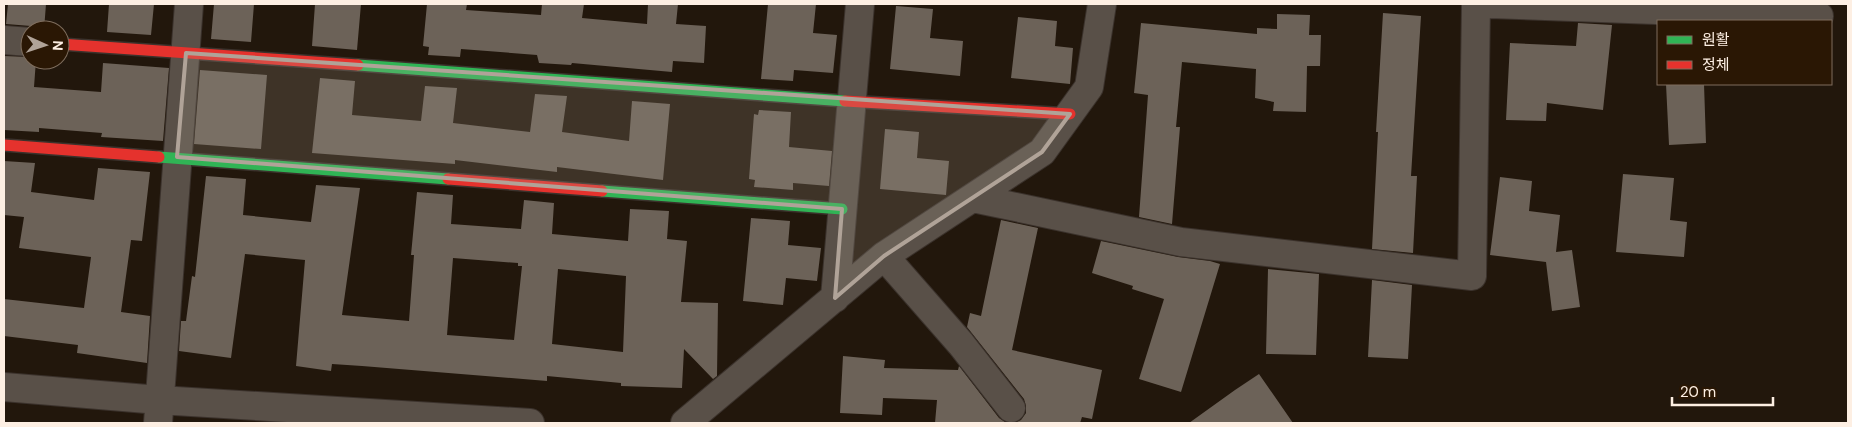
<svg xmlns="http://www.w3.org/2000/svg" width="1852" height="427" font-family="'DM Sans','Noto Sans KR',sans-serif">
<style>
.building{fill:#6c6258;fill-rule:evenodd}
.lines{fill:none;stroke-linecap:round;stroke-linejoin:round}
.street-casing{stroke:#3b322c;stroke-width:30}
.fast-casing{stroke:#3b322c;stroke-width:14}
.jam-casing{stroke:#3b322c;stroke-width:14}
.street{stroke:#595048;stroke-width:28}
.fast{stroke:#30b455;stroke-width:11}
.jam{stroke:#e5322d;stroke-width:11}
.marked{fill:#b0a398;fill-opacity:0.2;stroke:#b0a398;stroke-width:4;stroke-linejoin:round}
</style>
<rect width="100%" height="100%" fill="#22170c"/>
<!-- building -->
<path class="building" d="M 8,4 L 46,4 L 44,30 L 31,26 L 6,24 Z
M 109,4 L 154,4 L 151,35 L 107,32 Z
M 214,4 L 254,4 L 251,42 L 211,39 Z
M 315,4 L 361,4 L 357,50 L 312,46 Z
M 427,4 L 467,4 L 466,10 L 541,15 L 542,4 L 584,4 L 582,18 L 647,24 L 648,4 L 678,4 L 676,24 L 706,26 L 704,63 L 673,61 L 672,72 L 572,63 L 571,65 L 539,63 L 537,55 L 461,49 L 460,57 L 428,55 L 429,47 L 423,46 Z
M 768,4 L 816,4 L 813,33 L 837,35 L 833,73 L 794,70 L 793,81 L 761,79 Z
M 896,6 L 933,9 L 930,38 L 963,41 L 960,76 L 890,69 Z
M 1383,13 L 1421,16 L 1411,176 L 1417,176 L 1413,253 L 1372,249 L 1378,132 L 1376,132 Z
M 1277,14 L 1310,15 L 1309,35 L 1321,35 L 1320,66 L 1307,66 L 1306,112 L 1273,111 L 1274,102 L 1255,98 L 1256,69 L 1182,62 L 1176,127 L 1180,127 L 1172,224 L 1139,217 L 1148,95 L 1134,93 L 1141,23 L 1257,34 L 1257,28 L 1277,29 Z
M 1018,17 L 1057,21 L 1055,46 L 1073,48 L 1070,84 L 1011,78 Z
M 1578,23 L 1612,25 L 1603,110 L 1547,103 L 1546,121 L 1506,120 L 1510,43 L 1576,46 Z
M 4,56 L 30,57 L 30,60 L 36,60 L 34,87 L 101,92 L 103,63 L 169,68 L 163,141 L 101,137 L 102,133 L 39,128 L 39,132 L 4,130 Z
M 200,70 L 267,75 L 261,149 L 194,144 Z
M 320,78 L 355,81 L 352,115 L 421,121 L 425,86 L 457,88 L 453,123 L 530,132 L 535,94 L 567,96 L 562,132 L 629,141 L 632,101 L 670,104 L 663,180 L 557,167 L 557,172 L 455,160 L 455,164 L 312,153 Z
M 1666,84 L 1704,84 L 1706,143 L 1669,145 Z
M 759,110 L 791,112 L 789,147 L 832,151 L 829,186 L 793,183 L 793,190 L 754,187 L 755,180 L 749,179 L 754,114 L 758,115 Z
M 885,129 L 919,132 L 917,158 L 949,161 L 946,195 L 880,189 Z
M 4,161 L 35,163 L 31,192 L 94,200 L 98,168 L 150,172 L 142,241 L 131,240 L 121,312 L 150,316 L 147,363 L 77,353 L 78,345 L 4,336 L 4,299 L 84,308 L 91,257 L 19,248 L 24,217 L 4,215 Z
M 1623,174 L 1674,178 L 1670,220 L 1687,222 L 1684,257 L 1616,252 Z
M 206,176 L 246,179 L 243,215 L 311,222 L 316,185 L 360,188 L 342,315 L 409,321 L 414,255 L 411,255 L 417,192 L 453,195 L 451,224 L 521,229 L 524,200 L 554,203 L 552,234 L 628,241 L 630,209 L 669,211 L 667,239 L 687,241 L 681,302 L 718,303 L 717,376 L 713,379 L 684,349 L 682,388 L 621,386 L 621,383 L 547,376 L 547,381 L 362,366 L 332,364 L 331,371 L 296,366 L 305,260 L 245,254 L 231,358 L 179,351 L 181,321 L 186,321 L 192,276 L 195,277 ZM 453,258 L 518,263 L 518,266 L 522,266 L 514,340 L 447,335 ZM 558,269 L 626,276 L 623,352 L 552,344 Z
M 1500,177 L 1532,181 L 1529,211 L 1560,215 L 1556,252 L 1572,250 L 1580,307 L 1552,311 L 1546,262 L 1490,255 Z
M 751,218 L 790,221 L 788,245 L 821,248 L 817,281 L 786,278 L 783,305 L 743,301 Z
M 1001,220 L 1038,228 L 1012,350 L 1102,370 L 1092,419 L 1082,417 L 1080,423 L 1014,423 L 1021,420 L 1026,413 L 1026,406 L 1024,399 L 967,327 L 970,313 L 981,316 Z
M 1101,241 L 1178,257 L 1210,261 L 1220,264 L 1181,392 L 1139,379 L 1164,299 L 1132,289 L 1133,286 L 1092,273 Z
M 1268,269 L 1319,274 L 1316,355 L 1266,354 Z
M 1372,280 L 1412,285 L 1408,359 L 1368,357 Z
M 843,356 L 885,360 L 884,368 L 958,370 L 959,366 L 999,418 L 1005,422 L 1011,423 L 935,423 L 937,400 L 883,398 L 882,415 L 840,413 Z
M 1259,374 L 1293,423 L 1189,423 L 1235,390 Z"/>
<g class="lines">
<defs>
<path id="street" d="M 1490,4 L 1819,16
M 4,40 L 30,42
M 973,198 L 1181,242 L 1472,276 L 1476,4
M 884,256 L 961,344 L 1011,408
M 835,298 L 860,4
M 4,387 L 159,400 L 530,423
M 158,423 L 189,4
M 685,423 L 884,256 L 1042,152 L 1089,87 L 1102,4"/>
<path id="fast" d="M 358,65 L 845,101
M 159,157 L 448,179
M 602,191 L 842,209"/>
<path id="jam" d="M 60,44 L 358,65
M 845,101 L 1070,114
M 4,145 L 159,157
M 448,179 L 602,191"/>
</defs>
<!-- street casing -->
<use href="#street" class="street-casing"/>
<!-- fast casing -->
<use href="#fast" class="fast-casing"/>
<!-- jam casing -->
<use href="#jam" class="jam-casing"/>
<!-- street -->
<use href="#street" class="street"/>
<!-- fast -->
<use href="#fast" class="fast"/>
<!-- jam -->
<use href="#jam" class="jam"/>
</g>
<!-- marked area -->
<path class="marked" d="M 186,53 L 1070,114 L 1042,152 L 884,256 L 835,298 L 842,209 L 177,157 Z"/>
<!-- border -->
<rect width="1852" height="427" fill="none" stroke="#fdefe3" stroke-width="10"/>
<!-- legend -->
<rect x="1657" y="20" width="175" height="65" fill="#2a1704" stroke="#7e6d5d"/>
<rect x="1667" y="36" width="25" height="8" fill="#30b455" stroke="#7e6d5d"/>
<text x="1702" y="45" font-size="15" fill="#fdefe3">원활</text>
<rect x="1667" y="61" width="25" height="8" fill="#e5322d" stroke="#7e6d5d"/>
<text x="1702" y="70" font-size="15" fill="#fdefe3">정체</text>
<!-- north arrow -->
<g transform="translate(45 45) rotate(93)"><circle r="24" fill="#2a1704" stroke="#7e6d5d"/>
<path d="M0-4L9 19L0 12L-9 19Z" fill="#b0a398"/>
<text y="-8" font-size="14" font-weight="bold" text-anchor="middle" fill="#fdefe3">N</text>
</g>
<!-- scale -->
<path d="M1672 397v8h101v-8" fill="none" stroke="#fdefe3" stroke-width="2.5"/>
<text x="1680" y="397" font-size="15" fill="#fdefe3" stroke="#2a1704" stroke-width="4" paint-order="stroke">20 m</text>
</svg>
